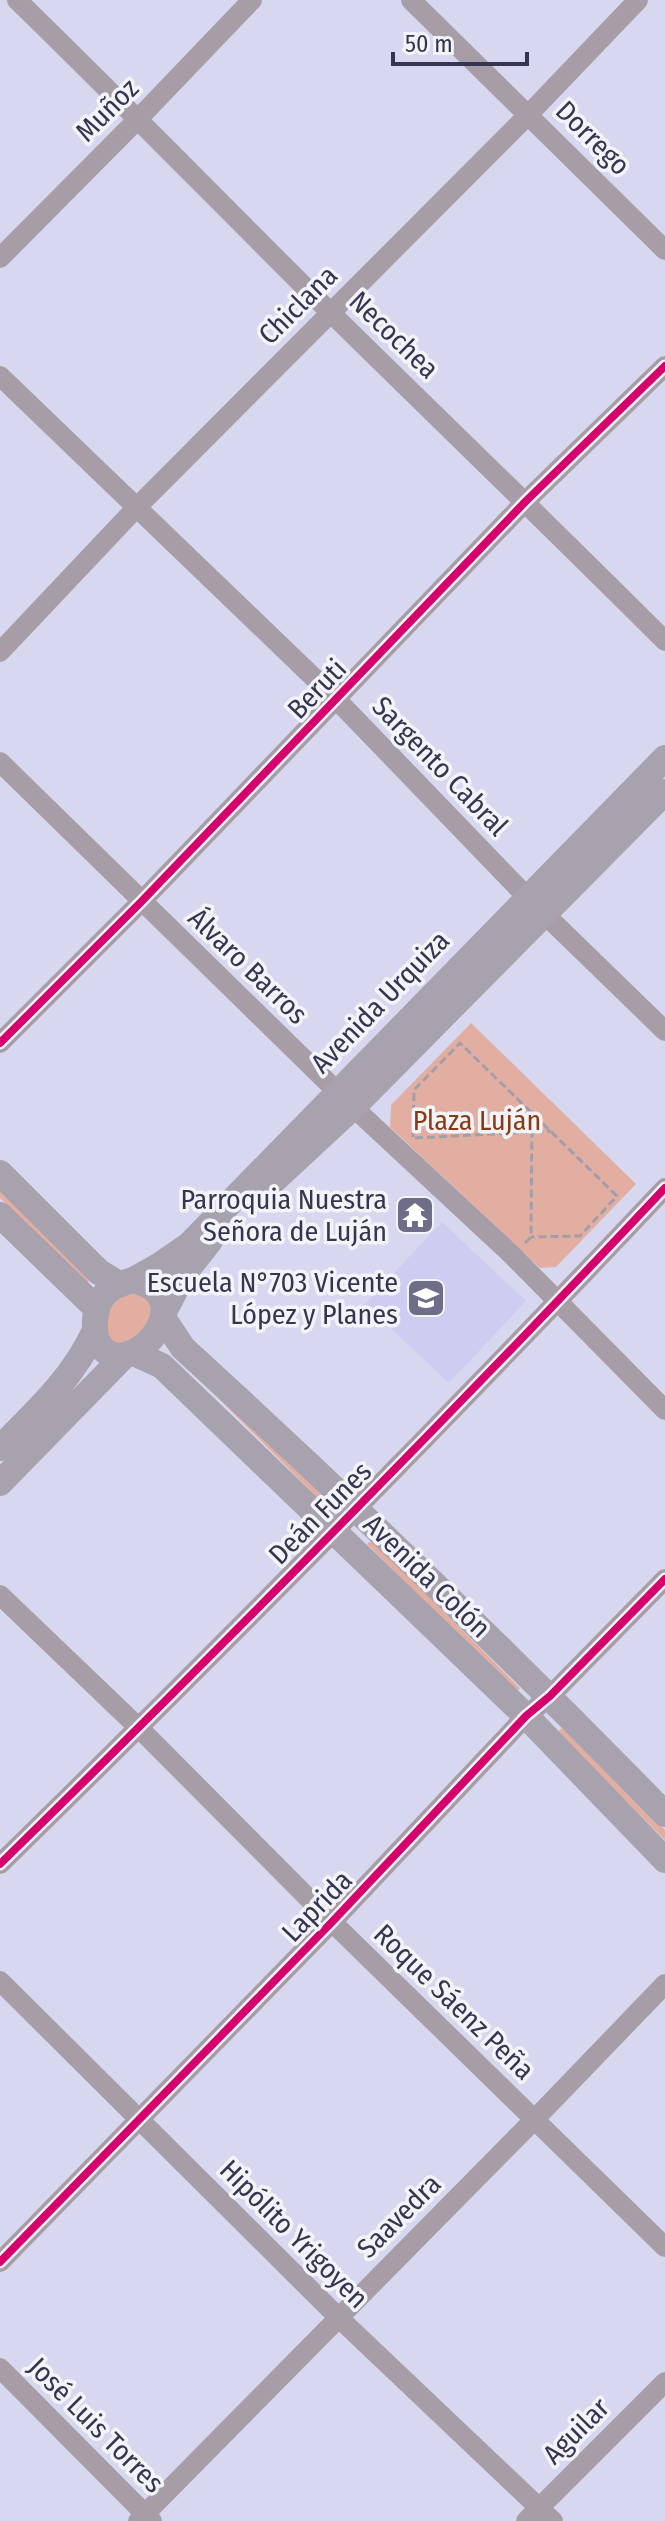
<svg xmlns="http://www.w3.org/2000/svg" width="665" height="2521" font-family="'Fira Sans Condensed',sans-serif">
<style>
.built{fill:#cccdf1}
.green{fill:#e1aea1}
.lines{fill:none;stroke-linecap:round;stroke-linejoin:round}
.path{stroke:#a39da9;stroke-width:3;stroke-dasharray:8 4;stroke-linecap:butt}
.minor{stroke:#a79da6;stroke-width:20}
.major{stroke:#a8a1ae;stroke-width:26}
.cycleway-casing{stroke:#f3f3fa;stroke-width:13}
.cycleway{stroke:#d6006c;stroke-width:8}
.labels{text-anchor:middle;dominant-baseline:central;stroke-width:7;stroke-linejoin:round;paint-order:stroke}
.street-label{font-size:28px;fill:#353551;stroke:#f3f3fa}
.park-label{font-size:28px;fill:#893a12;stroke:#f3f3fa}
.poi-label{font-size:28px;fill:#353551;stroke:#f3f3fa;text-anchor:end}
</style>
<rect width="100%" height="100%" fill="#d7d8ef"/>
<!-- built -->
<path class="built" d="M 442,1222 L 526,1301 L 449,1383 L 365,1304 Z"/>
<!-- green -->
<path class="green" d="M 471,1023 L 636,1184 L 556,1267 L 540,1268 L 390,1127 L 391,1105 Z
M 0,1189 L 91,1279 L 86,1284 L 0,1198 Z
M 130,1291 L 152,1300 L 151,1323 L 128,1344 L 112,1342 L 102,1318 L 122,1294 Z
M 182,1362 L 334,1505 L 330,1510 Z
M 372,1540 L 520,1688 L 515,1693 L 367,1544 Z
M 562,1728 L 665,1830 L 665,1840 L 557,1732 Z"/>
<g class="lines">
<!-- path -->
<path class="path" d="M 413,1137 L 414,1090 L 460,1043 L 617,1196 L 580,1236 L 531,1237
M 415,1138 L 551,1131
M 525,1243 L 531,1237 L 532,1113"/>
<!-- minor -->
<path class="minor" d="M 17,0 C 123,103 226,209 331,313 C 443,423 555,531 665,641
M 411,0 L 665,250
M 0,258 L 139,118 L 252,0
M 0,376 L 337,700 L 527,897 L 665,1031
M 0,652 L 137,507 L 529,114 L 638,0
M 0,762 L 353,1107 L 512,1255 L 665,1410
M 0,1043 L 141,902 L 526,501 L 665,366
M 0,1595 L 139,1728 L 332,1922 L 665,2247
M 0,1864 C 226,1643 448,1418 665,1188
M 0,1981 L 338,2317 L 553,2521
M 0,2262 L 332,1922 L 526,1716 L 550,1696 L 665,1579
M 0,2368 L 152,2521
M 138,2521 L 534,2120 L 665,1984
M 526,2521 L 665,2382"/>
<!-- major -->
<path class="major" d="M 0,1173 L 99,1272 L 119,1284
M 270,1184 L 353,1107 L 665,792
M 0,1215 L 96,1308
M 133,1280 L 160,1265 L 189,1245 L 665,758
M 133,1280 C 202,1296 137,1376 105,1351 C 90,1339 93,1307 105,1294 C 112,1286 123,1283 133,1280 Z
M 164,1312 L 183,1275 L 210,1241
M 163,1318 L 183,1348 C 348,1499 509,1654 665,1814
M 134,1353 L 162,1366 L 526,1716 L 665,1860
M 0,1448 C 36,1412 74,1377 95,1330
M 0,1483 L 124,1356"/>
<defs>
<path id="cycleway" d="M 0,1043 L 141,902 L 526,501 L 665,366
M 0,1864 C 226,1643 448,1418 665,1188
M 0,2262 L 332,1922 L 526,1716 L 550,1696 L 665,1579"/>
</defs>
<!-- cycleway casing -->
<use href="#cycleway" class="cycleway-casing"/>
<!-- cycleway -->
<use href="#cycleway" class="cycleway"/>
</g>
<!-- icons -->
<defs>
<symbol id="temple-square" viewBox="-11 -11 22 22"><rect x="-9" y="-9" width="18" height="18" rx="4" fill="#6e6e88" stroke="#f3f3fa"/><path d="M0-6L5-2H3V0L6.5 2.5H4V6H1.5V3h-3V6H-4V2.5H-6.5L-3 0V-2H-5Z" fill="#fff"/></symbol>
<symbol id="school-square" viewBox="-11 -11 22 22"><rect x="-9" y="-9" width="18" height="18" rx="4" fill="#6e6e88" stroke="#f3f3fa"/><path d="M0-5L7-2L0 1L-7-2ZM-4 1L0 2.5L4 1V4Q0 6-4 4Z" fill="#fff"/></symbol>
</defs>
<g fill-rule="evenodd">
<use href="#temple-square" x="393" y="1193" width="44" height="44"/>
<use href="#school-square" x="404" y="1276" width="44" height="44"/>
</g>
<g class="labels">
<!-- street labels -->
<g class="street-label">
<text transform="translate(107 110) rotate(-45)">Muñoz</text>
<text transform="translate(593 138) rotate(45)">Dorrego</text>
<text transform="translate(298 305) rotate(-45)">Chiclana</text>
<text transform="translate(394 335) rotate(44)">Necochea</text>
<text transform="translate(317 689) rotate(-46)">Beruti</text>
<text transform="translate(440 766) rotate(46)">Sargento Cabral</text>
<text transform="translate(248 966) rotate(44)">Álvaro Barros</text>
<text transform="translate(380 1002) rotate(-46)">Avenida Urquiza</text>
<text transform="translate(320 1513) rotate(-45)">Deán Funes</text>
<text transform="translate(427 1576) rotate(44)">Avenida Colón</text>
<text transform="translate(317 1906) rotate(-46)">Laprida</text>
<text transform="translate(454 2002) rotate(44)">Roque Sáenz Peña</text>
<text transform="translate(399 2216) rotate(-45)">Saavedra</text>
<text transform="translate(294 2234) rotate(45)">Hipólito Yrigoyen</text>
<text transform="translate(96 2425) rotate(45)">José Luis Torres</text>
<text transform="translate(576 2431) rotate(-45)">Aguilar</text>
</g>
<!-- park labels -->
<g class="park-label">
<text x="477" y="1120">Plaza Luján</text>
</g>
<!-- poi labels -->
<g class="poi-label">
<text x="387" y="1199">Parroquia Nuestra<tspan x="387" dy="32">Señora de Luján</tspan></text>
<text x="398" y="1282">Escuela N°703 Vicente<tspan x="398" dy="32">López y Planes</tspan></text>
</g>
</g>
<!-- scale -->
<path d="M393 52v12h134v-12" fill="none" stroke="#353551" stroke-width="4"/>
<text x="405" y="52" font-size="24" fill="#353551" stroke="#f3f3fa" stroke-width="6" paint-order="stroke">50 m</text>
</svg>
